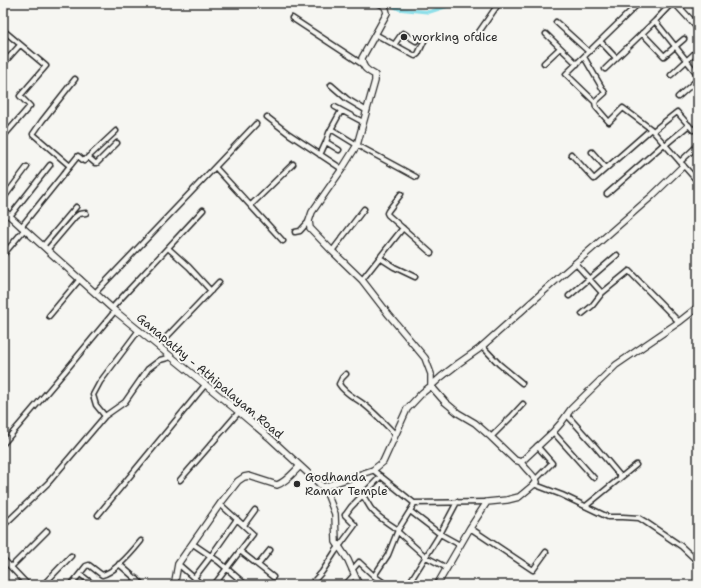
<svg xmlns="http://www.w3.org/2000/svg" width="701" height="588" font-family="'Shantell Sans',sans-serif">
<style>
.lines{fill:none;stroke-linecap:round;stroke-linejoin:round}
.canal{stroke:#8edfe9;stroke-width:3.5}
.street-casing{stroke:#2b2b2b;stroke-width:7}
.secondary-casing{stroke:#2b2b2b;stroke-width:8}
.street{stroke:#f6f6f2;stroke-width:4}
.secondary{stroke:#f6f6f2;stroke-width:5.5}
.poi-dot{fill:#2b2b2b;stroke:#f6f6f2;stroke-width:1.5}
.labels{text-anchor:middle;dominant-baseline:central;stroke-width:4;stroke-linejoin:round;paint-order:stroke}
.poi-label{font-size:12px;fill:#2b2b2b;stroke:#f6f6f2;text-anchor:start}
.street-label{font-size:12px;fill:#2b2b2b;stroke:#f6f6f2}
</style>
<rect width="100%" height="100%" fill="#f6f6f2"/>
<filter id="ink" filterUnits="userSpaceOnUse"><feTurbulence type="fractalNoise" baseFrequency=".025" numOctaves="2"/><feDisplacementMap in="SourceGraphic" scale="8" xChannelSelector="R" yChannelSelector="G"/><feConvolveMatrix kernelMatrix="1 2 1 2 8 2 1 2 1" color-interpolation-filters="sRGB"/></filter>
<g filter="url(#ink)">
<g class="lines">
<!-- canal -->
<path class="canal" d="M 388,3 L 399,9 L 429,12 L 457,3
M 681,3 L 686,5 L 693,3"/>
<defs>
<path id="street" d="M 639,3 L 566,74 L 595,102 L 596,107 L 609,122 L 623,108 L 651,129
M 292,18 L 362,64
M 655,21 L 698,75
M 556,22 L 589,52
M 3,30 L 46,66 L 20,96 L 30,106 L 3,137
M 479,32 L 499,3
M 642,33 L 664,56 L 684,39
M 375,34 L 415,56 L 418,54 L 426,37
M 546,34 L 577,64
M 600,41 L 616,58
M 394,45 L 401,35 L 403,33 L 416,41
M 584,57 L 605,93 L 595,102
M 544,63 L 560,48
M 3,64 L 20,45
M 605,69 L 655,21 L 672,3
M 671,75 L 697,51
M 331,85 L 347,99 L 367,111
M 678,97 L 698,79
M 335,107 L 363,122
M 267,117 L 289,134 L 342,169
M 331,129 L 357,145 L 416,177
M 653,131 L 677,112 L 693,130 L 698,126
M 326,142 L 339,150
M 665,145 L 689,125
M 592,152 L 606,168
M 571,154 L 594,179 L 651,129 L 698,182
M 320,155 L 326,142 L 329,133 L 341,111
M 88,157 L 95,163 L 97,163 L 117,143
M 680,162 L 698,145
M 70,166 L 33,134 L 42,121 L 75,79
M 215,167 L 283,241
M 401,194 L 388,211 L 387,213 L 388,215 L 431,253
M 607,194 L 664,144
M 3,199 L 27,167
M 251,205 L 293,164
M 10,216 L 50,165
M 21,227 L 78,156 L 84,161 L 116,131
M 295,232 L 300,231 L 309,221
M 43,246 L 76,207
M 168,248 L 189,267 L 211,291
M 47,250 L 75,217 L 79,214 L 86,213
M 332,251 L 364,209
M 3,255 L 24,230
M 380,258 L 394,267 L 415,277
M 575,263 L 602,293
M 362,280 L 403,228
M 95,293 L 256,124
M 569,296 L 617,255
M 112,308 L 203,210
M 582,314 L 592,306 L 602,293 L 629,271 L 679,322
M 49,316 L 80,279
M 158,346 L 219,282
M 482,346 L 499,364 L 522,383
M 346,374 L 342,378 L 339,384 C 345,394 356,398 366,406 C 376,414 386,425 395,434
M 567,415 L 595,446 L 621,477
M 105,416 L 125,402 L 148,369 L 160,360 L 171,357
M 553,432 L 594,478
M 491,437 L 511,417 L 523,404
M 3,444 L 67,369 L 115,311
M 373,470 L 414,503 L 487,502
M 536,479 L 552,463 L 537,446
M 180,480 L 239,412
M 533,484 L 562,495 L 608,517 L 623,517 L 639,518 L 644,521 L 681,546 L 698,562
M 362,495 C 367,500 368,506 373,511 C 380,519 390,524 398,530
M 586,506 L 636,465
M 410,511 L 440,534 L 460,545
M 98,515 L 205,385
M 244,525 L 255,510
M 3,526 L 48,483 L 105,416 L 96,405 L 93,395 L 100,382 L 139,330
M 470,528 L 533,570 L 546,552
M 398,532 L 426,557 L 447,568
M 193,544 L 218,561 L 246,585
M 240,551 L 273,577
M 3,559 L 28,585
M 119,564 L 143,585
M 178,564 L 194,578 L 211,556 L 237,519
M 258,565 L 270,550
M 11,567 L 47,531
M 352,570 L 359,562 L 374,576 L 387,585
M 80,574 L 94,585
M 374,576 L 388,555 L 398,530 L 413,506 L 414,503
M 194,578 L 202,585
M 313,582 L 322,572 L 335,552 L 355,525 L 345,515 L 346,514 L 351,507 L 381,476
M 43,585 L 71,556
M 71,585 L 86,566 L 89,565 L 102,575 C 115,572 133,551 141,541
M 132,585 L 137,579
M 214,585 L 253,534 L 220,504
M 345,585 L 354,575
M 408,585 L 440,534 L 457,502"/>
<path id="secondary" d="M 379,3 C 384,5 386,7 387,13 L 362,58 C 362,68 367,70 375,75 L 375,81 L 357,145 L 342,169 L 312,212 L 309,221 L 310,228 L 332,251 L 362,280 L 389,315 L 425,358 L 431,374 L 431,386
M 675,3 L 698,28
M 3,210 L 115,311 L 239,412 L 271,439 L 323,487 L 328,496 L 335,514 L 336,542 L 348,560 L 359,585
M 431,386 L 441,377 L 459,363 L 479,349 L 563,274 L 652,196 L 683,166
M 323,487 L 373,470 L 383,462 L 407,409 L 422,393 L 431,386 L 445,402 L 451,407 L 458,413 L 475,423 L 491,437 L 515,460 L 521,462 L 553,432 L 561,423 L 571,409 L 616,365 L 679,322 L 698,307
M 176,585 L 175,581 L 178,564 L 220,504 L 238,481 L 244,477 L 249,476 L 277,485 C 286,482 293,473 300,466
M 437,585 L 470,528 L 487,502 L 507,500 L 519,497 L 537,482 C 533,474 525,469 521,462"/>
</defs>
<!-- street casing -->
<use href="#street" class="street-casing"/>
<!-- secondary casing -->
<use href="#secondary" class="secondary-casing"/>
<!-- street -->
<use href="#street" class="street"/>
<!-- secondary -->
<use href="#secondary" class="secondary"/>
</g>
</g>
<!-- markers -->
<g class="poi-dot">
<circle cx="404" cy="37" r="4"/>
<circle cx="297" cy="484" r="4"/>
</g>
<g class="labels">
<!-- poi labels -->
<g class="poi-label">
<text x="412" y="37">working ofdice</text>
<text x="305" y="477">Godhanda<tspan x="305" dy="14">Ramar Temple</tspan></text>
</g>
<!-- street labels -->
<g class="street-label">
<text transform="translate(210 376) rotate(40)">Ganapathy - Athipalayam Road</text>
</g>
</g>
<!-- margin -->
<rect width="701" height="588" fill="none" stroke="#f6f6f2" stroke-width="16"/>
<rect x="8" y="8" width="685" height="572" fill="none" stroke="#2b2b2b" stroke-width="1.5" filter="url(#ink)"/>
</svg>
